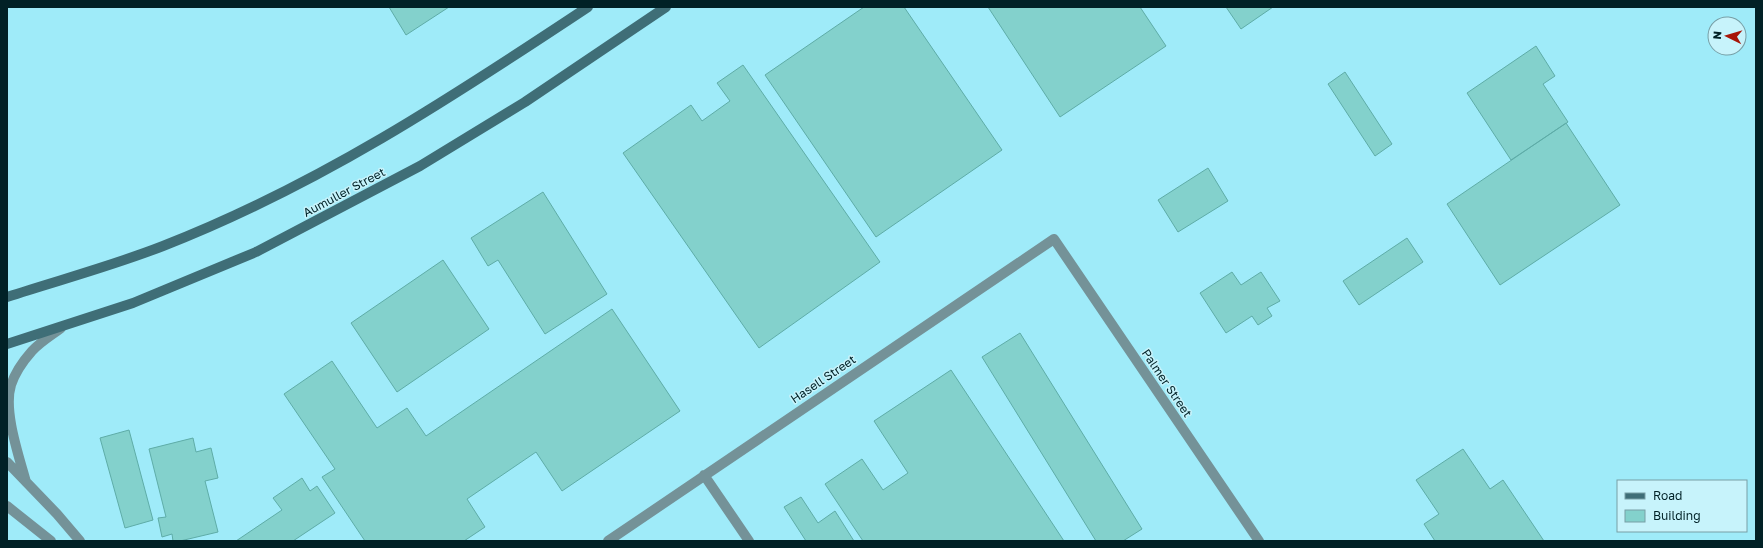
<svg xmlns="http://www.w3.org/2000/svg" width="1763" height="548" font-family="'Golos Text',sans-serif">
<style>
.building{fill:#83d1cc;stroke:#5eaca7}
.lines{fill:none;stroke-linecap:round;stroke-linejoin:round}
.street{stroke:#749298;stroke-width:10}
.secondary{stroke:#3f6e77;stroke-width:10}
.labels{text-anchor:middle;dominant-baseline:central;stroke-width:3;stroke-linejoin:round;paint-order:stroke}
.street-label{font-size:12px;fill:#012126;stroke:#c7f3fb}
</style>
<rect width="100%" height="100%" fill="#9febf9"/>
<!-- building -->
<path class="building" d="M 389,7 L 449,7 L 406,35 Z
M 864,7 L 904,7 L 1002,150 L 876,237 L 765,75 Z
M 988,7 L 1140,7 L 1166,46 L 1060,117 Z
M 1226,7 L 1273,7 L 1241,29 Z
M 1536,46 L 1555,76 L 1543,84 L 1568,122 L 1511,160 L 1467,93 Z
M 743,65 L 880,262 L 759,348 L 623,153 L 691,105 L 702,121 L 730,101 L 717,83 Z
M 1345,72 L 1392,144 L 1375,156 L 1328,84 Z
M 1566,123 L 1620,205 L 1500,285 L 1447,204 Z
M 1208,168 L 1228,201 L 1178,232 L 1158,200 Z
M 543,192 L 607,294 L 545,334 L 498,260 L 488,266 L 471,238 Z
M 1407,238 L 1423,262 L 1359,305 L 1343,281 Z
M 443,260 L 489,329 L 397,392 L 351,323 Z
M 1232,272 L 1241,285 L 1261,272 L 1280,301 L 1267,308 L 1272,316 L 1258,325 L 1252,316 L 1226,333 L 1200,293 Z
M 612,309 L 680,411 L 562,491 L 536,452 L 467,499 L 485,527 L 464,541 L 365,541 L 322,477 L 335,469 L 284,394 L 332,361 L 377,428 L 407,408 L 426,436 Z
M 1020,333 L 1142,529 L 1123,541 L 1096,541 L 982,357 Z
M 951,370 L 1064,541 L 863,541 L 825,484 L 862,459 L 883,490 L 908,473 L 874,421 Z
M 129,430 L 153,520 L 125,528 L 100,438 Z
M 193,438 L 196,452 L 211,448 L 218,478 L 205,481 L 218,532 L 180,541 L 173,541 L 172,534 L 162,537 L 158,518 L 166,517 L 149,449 Z
M 1463,449 L 1490,489 L 1503,480 L 1544,541 L 1435,541 L 1424,524 L 1439,514 L 1416,480 Z
M 302,478 L 310,491 L 317,486 L 335,513 L 293,541 L 236,541 L 282,510 L 273,498 Z
M 801,497 L 818,523 L 835,511 L 854,541 L 806,541 L 784,507 Z"/>
<g class="lines">
<!-- street -->
<path class="street" d="M 7,462 L 57,514 L 80,541
M 704,475 L 749,541
M 26,482 C 19,456 3,411 11,385 C 15,373 24,360 32,351 C 40,342 52,335 61,328
M 7,506 L 51,541
M 608,541 L 1054,239 L 1259,541"/>
<!-- secondary -->
<path class="secondary" d="M 7,297 C 59,280 112,266 163,246 C 317,186 451,98 588,7
M 7,344 L 133,303 L 256,252 L 420,166 L 525,102 L 666,7"/>
</g>
<g class="labels">
<!-- street labels -->
<g class="street-label">
<text transform="translate(344 192) rotate(-28)">Aumuller Street</text>
<text transform="translate(823 379) rotate(-34)">Hasell Street</text>
<text transform="translate(1167 383) rotate(56)">Palmer Street</text>
</g>
</g>
<!-- border -->
<rect width="1763" height="548" fill="none" stroke="#012126" stroke-width="16"/>
<!-- legend -->
<rect x="1617" y="480" width="130" height="52" fill="#c7f3fb" stroke="#789fa6"/>
<rect x="1625" y="493" width="20" height="6" fill="#3f6e77" stroke="#789fa6"/>
<text x="1653" y="500" font-size="12" fill="#012126">Road</text>
<rect x="1625" y="510" width="20" height="12" fill="#83d1cc" stroke="#789fa6"/>
<text x="1653" y="520" font-size="12" fill="#012126">Building</text>
<!-- north arrow -->
<g transform="translate(1727 36) rotate(275)"><circle r="19" fill="#c7f3fb" stroke="#789fa6"/>
<path d="M0-3L7 15L0 10L-7 15Z" fill="#a71508"/>
<text y="-6" font-size="11" font-weight="bold" text-anchor="middle" fill="#012126">N</text>
</g>
</svg>
